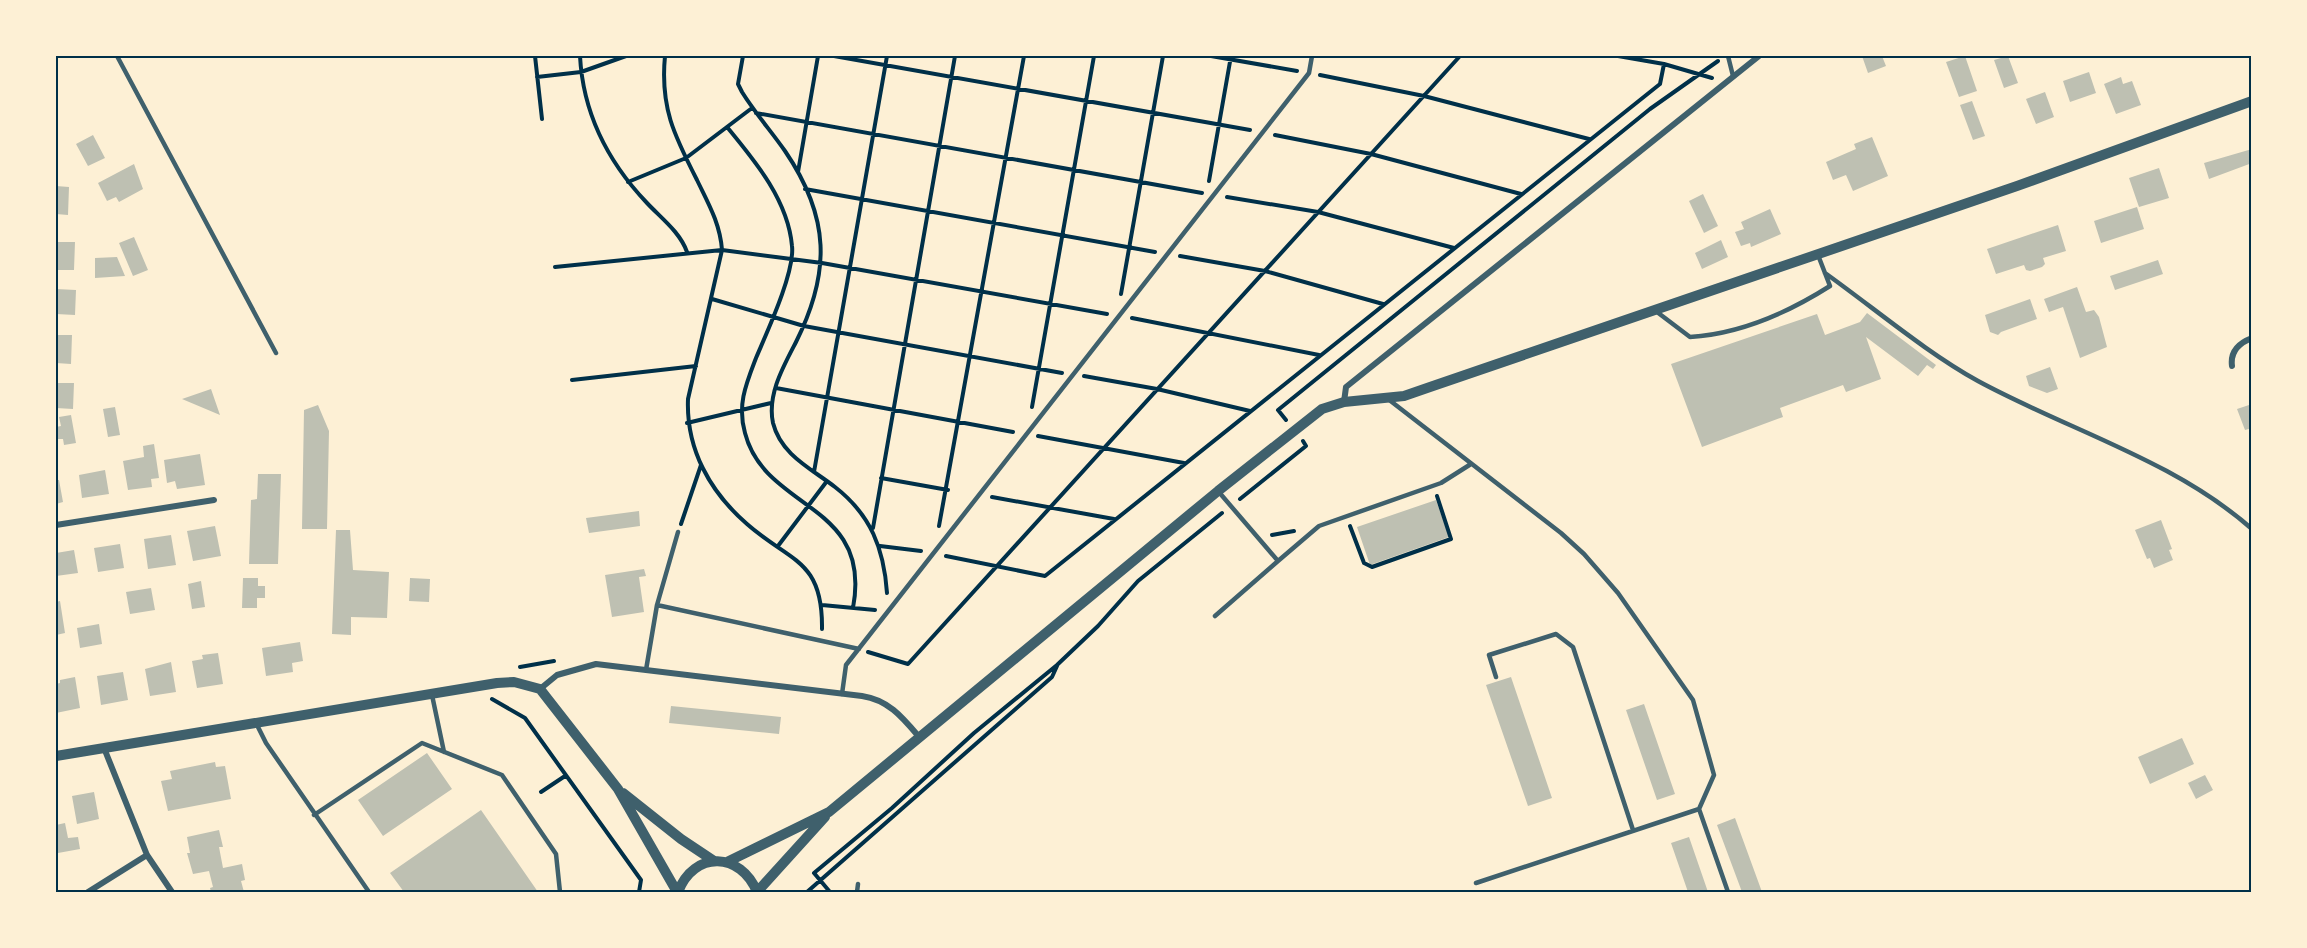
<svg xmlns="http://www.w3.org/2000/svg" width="2307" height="948" font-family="Roboto,sans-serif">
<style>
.building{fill:#bec0b2}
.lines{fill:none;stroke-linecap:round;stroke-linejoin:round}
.path{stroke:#003049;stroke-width:4}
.service{stroke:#3f606c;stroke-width:4.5}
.minor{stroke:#3f606c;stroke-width:6}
.tertiary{stroke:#3f606c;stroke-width:10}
.neatline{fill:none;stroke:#003049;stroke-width:2}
</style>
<rect width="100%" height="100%" fill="#fdf0d5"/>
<!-- building -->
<path class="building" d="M 1862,56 L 1882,56 L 1886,66 L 1868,73 Z
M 1965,56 L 1977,91 L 1959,97 L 1946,62 Z
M 2008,56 L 2018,83 L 2004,88 L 1994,60 Z
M 2089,72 L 2096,93 L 2070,102 L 2063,81 Z
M 2121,77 L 2123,84 L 2132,81 L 2141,105 L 2116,114 L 2104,84 Z
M 2045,92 L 2054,117 L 2036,124 L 2026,99 Z
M 1972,101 L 1985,136 L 1973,140 L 1960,105 Z
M 93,135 L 105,158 L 88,166 L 76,144 Z
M 1872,137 L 1888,176 L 1853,191 L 1846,175 L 1833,180 L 1826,162 L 1856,149 L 1854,144 Z
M 2252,149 L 2252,163 L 2209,179 L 2204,163 Z
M 134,164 L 143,189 L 119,202 L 116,197 L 107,201 L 98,183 Z
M 2159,168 L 2169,198 L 2139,207 L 2129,178 Z
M 56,186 L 69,187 L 68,215 L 56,214 Z
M 1703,194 L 1718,226 L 1704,233 L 1689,201 Z
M 2137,207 L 2144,229 L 2101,243 L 2094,221 Z
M 1770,209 L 1781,234 L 1751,247 L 1750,243 L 1741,246 L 1735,232 L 1744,229 L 1741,222 Z
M 2058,225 L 2066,251 L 2043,258 L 2045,264 L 2042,267 L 2030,271 L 2026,270 L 2024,265 L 1996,274 L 1987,249 Z
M 134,237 L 148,270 L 133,276 L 119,243 Z
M 1721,240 L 1728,257 L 1702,269 L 1695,253 Z
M 56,242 L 75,242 L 74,270 L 56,270 Z
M 117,257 L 125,276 L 95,278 L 95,258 Z
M 2158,260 L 2163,274 L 2115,290 L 2110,276 Z
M 2077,287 L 2086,312 L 2094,310 L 2099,317 L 2107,347 L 2080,358 L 2063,307 L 2049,312 L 2044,299 Z
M 56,289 L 76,290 L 75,315 L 56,314 Z
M 2030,299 L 2037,319 L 2001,332 L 1998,335 L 1990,332 L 1985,315 Z
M 1867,313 L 1936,365 L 1933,369 L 1927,365 L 1918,376 L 1866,337 L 1881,379 L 1846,392 L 1843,385 L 1780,408 L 1783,417 L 1702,447 L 1671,364 L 1817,314 L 1825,335 L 1860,322 Z
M 56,335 L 72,335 L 71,364 L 56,363 Z
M 2050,367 L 2058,389 L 2047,393 L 2029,386 L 2026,376 Z
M 56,383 L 74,383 L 73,409 L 56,408 Z
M 211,389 L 220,415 L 182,399 Z
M 2252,404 L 2252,428 L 2245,430 L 2237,409 Z
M 318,405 L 329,431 L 327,529 L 302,529 L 304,410 Z
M 115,407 L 120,435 L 108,437 L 103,409 Z
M 71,415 L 76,443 L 64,445 L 63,439 L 56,439 L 56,427 L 61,426 L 59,417 Z
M 154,444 L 159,478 L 151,479 L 152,487 L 128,490 L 123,461 L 144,457 L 143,446 Z
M 200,454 L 205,485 L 177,489 L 175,481 L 167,483 L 164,460 Z
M 105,470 L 109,494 L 82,498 L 79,475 Z
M 258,474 L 281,474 L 278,564 L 249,564 L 251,500 L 257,499 Z
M 56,480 L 59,480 L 63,502 L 56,504 Z
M 1436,500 L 1449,537 L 1370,565 L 1357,527 Z
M 639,511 L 640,526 L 589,533 L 586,518 Z
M 2161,520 L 2172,549 L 2169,550 L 2173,560 L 2154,568 L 2150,558 L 2147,559 L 2135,530 Z
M 215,526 L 221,556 L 193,561 L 187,531 Z
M 336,530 L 350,530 L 353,570 L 389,572 L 387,618 L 351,617 L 351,635 L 332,634 Z
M 171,535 L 176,565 L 148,569 L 144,539 Z
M 120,544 L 124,568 L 98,572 L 94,548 Z
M 74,550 L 78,573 L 56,576 L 56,553 Z
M 644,569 L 646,576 L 639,577 L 644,612 L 612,617 L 605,575 Z
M 243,578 L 258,578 L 258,586 L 265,586 L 265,598 L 257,598 L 257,608 L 242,608 Z
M 410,578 L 430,579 L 429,602 L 409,601 Z
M 201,581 L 205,607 L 192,609 L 188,584 Z
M 151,588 L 155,610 L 130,614 L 126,592 Z
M 60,601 L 65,633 L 56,635 L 56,602 Z
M 99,624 L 102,644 L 80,648 L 77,628 Z
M 300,642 L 303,661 L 292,663 L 293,672 L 266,676 L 262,648 Z
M 218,653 L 223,684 L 197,688 L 192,661 L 203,659 L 202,655 Z
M 171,662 L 176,692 L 150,696 L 145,669 Z
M 123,672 L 128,700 L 101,705 L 97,676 Z
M 75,677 L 80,708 L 56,713 L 56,684 L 60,683 L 60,680 Z
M 1511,677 L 1552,798 L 1528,806 L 1486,685 Z
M 1644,704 L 1675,794 L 1657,800 L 1626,710 Z
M 671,706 L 781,717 L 779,734 L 669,723 Z
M 2182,738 L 2194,764 L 2150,784 L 2138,757 Z
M 427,753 L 452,789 L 383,836 L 358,800 Z
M 215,762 L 216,767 L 225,766 L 231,799 L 168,811 L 161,781 L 172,779 L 170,771 Z
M 2205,775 L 2213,790 L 2196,799 L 2188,783 Z
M 94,792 L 99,819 L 77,824 L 72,796 Z
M 481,810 L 538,892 L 404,892 L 390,873 Z
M 1735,818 L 1762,892 L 1742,892 L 1717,825 Z
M 65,823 L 68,838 L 78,837 L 80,849 L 58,853 L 56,825 Z
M 219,830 L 223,847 L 219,847 L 223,868 L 242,864 L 245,880 L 241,881 L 244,892 L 211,892 L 210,888 L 213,887 L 209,871 L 193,874 L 187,853 L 190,853 L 187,837 Z
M 1689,837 L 1708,892 L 1688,892 L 1671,843 Z"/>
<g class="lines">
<!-- path -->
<path class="path" d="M 535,56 L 542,119
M 580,56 C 583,113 607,161 647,203 C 661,218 680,232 687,252
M 665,56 C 660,107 674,135 697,180 C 708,203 720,223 722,250 L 688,399 C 686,449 710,492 747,524 C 790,562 823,559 822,629
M 743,56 L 738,84 L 742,92 C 755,113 771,131 785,151 C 830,217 831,272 796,342 C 783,367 767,395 773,423 C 781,455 812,469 835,487 C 871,515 884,549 887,593
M 834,56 L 1250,130
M 1211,56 L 1297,71
M 1664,64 L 1712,78
M 1320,75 L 1424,96 L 1589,139
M 537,77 L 581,72 L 626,56
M 756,113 L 1202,193
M 727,127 C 755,161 788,200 792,246 C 795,272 767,332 756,358 C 746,384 737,405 745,433 C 765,511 873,502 853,608
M 1275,135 L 1371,154 L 1521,194
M 798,172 L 818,56
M 1209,181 L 1231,56
M 628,182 L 686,158 L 752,108
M 805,189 L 1155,252
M 1227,197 L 1318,212 L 1454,248
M 1180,256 L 1265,271 L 1383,304
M 555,267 L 722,250 L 822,263 L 1107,314
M 1121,294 L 1163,56
M 712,299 L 804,326 L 1062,373
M 1132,318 L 1319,355
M 1084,376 L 1157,389 L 1250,411
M 572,380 L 696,366
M 776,388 L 1013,432
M 1032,407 L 1094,56
M 1286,420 L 1278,410 L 1650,109 L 1718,61
M 687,423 L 771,403
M 1038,436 L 1184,463
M 814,472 L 887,56
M 881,478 L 948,490
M 992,497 L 1114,519
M 1240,499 L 1306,446 L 1303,441
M 681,524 L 701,465
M 939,526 L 1024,56
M 1350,526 L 1364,563 L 1372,567 L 1451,539 L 1437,496
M 873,528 L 955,56
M 1272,535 L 1294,531
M 778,546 L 827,481
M 880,546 L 921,551
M 946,556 L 1045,576 L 1660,84 L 1664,64 L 1618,56
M 822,605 L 875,610
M 868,652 L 908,664 L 1460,56
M 520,667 L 554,661
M 492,699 L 525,718 L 641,880 L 639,892
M 541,792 L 565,776
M 807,892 L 1052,677 L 1057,666
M 830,892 L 814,873 L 892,808 L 974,733 L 1057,665 L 1098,626 L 1138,581 L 1222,513"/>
<!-- service -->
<path class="service" d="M 117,56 L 276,353
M 1728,56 L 1733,76
M 1825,273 C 1874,308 1927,353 1978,381 C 2068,430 2174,460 2252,529
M 1657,312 L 1690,337 C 1739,334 1789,312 1830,286 L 1818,255
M 1388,399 L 1561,533 L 1584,554 L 1618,593 L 1693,700 L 1714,775 L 1699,809 L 1476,883
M 1278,561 L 1319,526 L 1441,483 L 1471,464
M 657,605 L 678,532
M 1215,616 L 1278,561 L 1218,491
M 646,670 L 657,605 L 859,649
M 1496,677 L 1489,655 L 1556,634 L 1573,647 L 1633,830
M 842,694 L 846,665 L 1309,73 L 1312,56
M 432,695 L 444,752
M 256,723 L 266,743 L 369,892
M 1699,809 L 1728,892
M 314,815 L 422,743 L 502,775 L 556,854 L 560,892
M 857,892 L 858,884"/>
<!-- minor -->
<path class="minor" d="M 2232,366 C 2230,351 2239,343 2252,338
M 1344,402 L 1346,387 L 1759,56
M 56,525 L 214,500
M 540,689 L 557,675 L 596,664 L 862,696 C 889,700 903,718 920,738
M 104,748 L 147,855 L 172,892
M 88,892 L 147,855"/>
<!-- tertiary -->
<path class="tertiary" d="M 56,756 L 497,683 L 514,682 L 540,689 L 618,789 L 677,892
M 623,793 L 681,839 L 714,861
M 727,862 L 829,812 L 1218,491 L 1322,409 L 1344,402 L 1404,396 L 1430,387 L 2017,186 L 2252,101
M 678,892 C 694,850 741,852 757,892
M 757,892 L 825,817"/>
</g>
<!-- border -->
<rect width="2307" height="948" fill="none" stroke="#fdf0d5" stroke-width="114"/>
<rect x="57" y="57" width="2193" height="834" class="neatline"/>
</svg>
